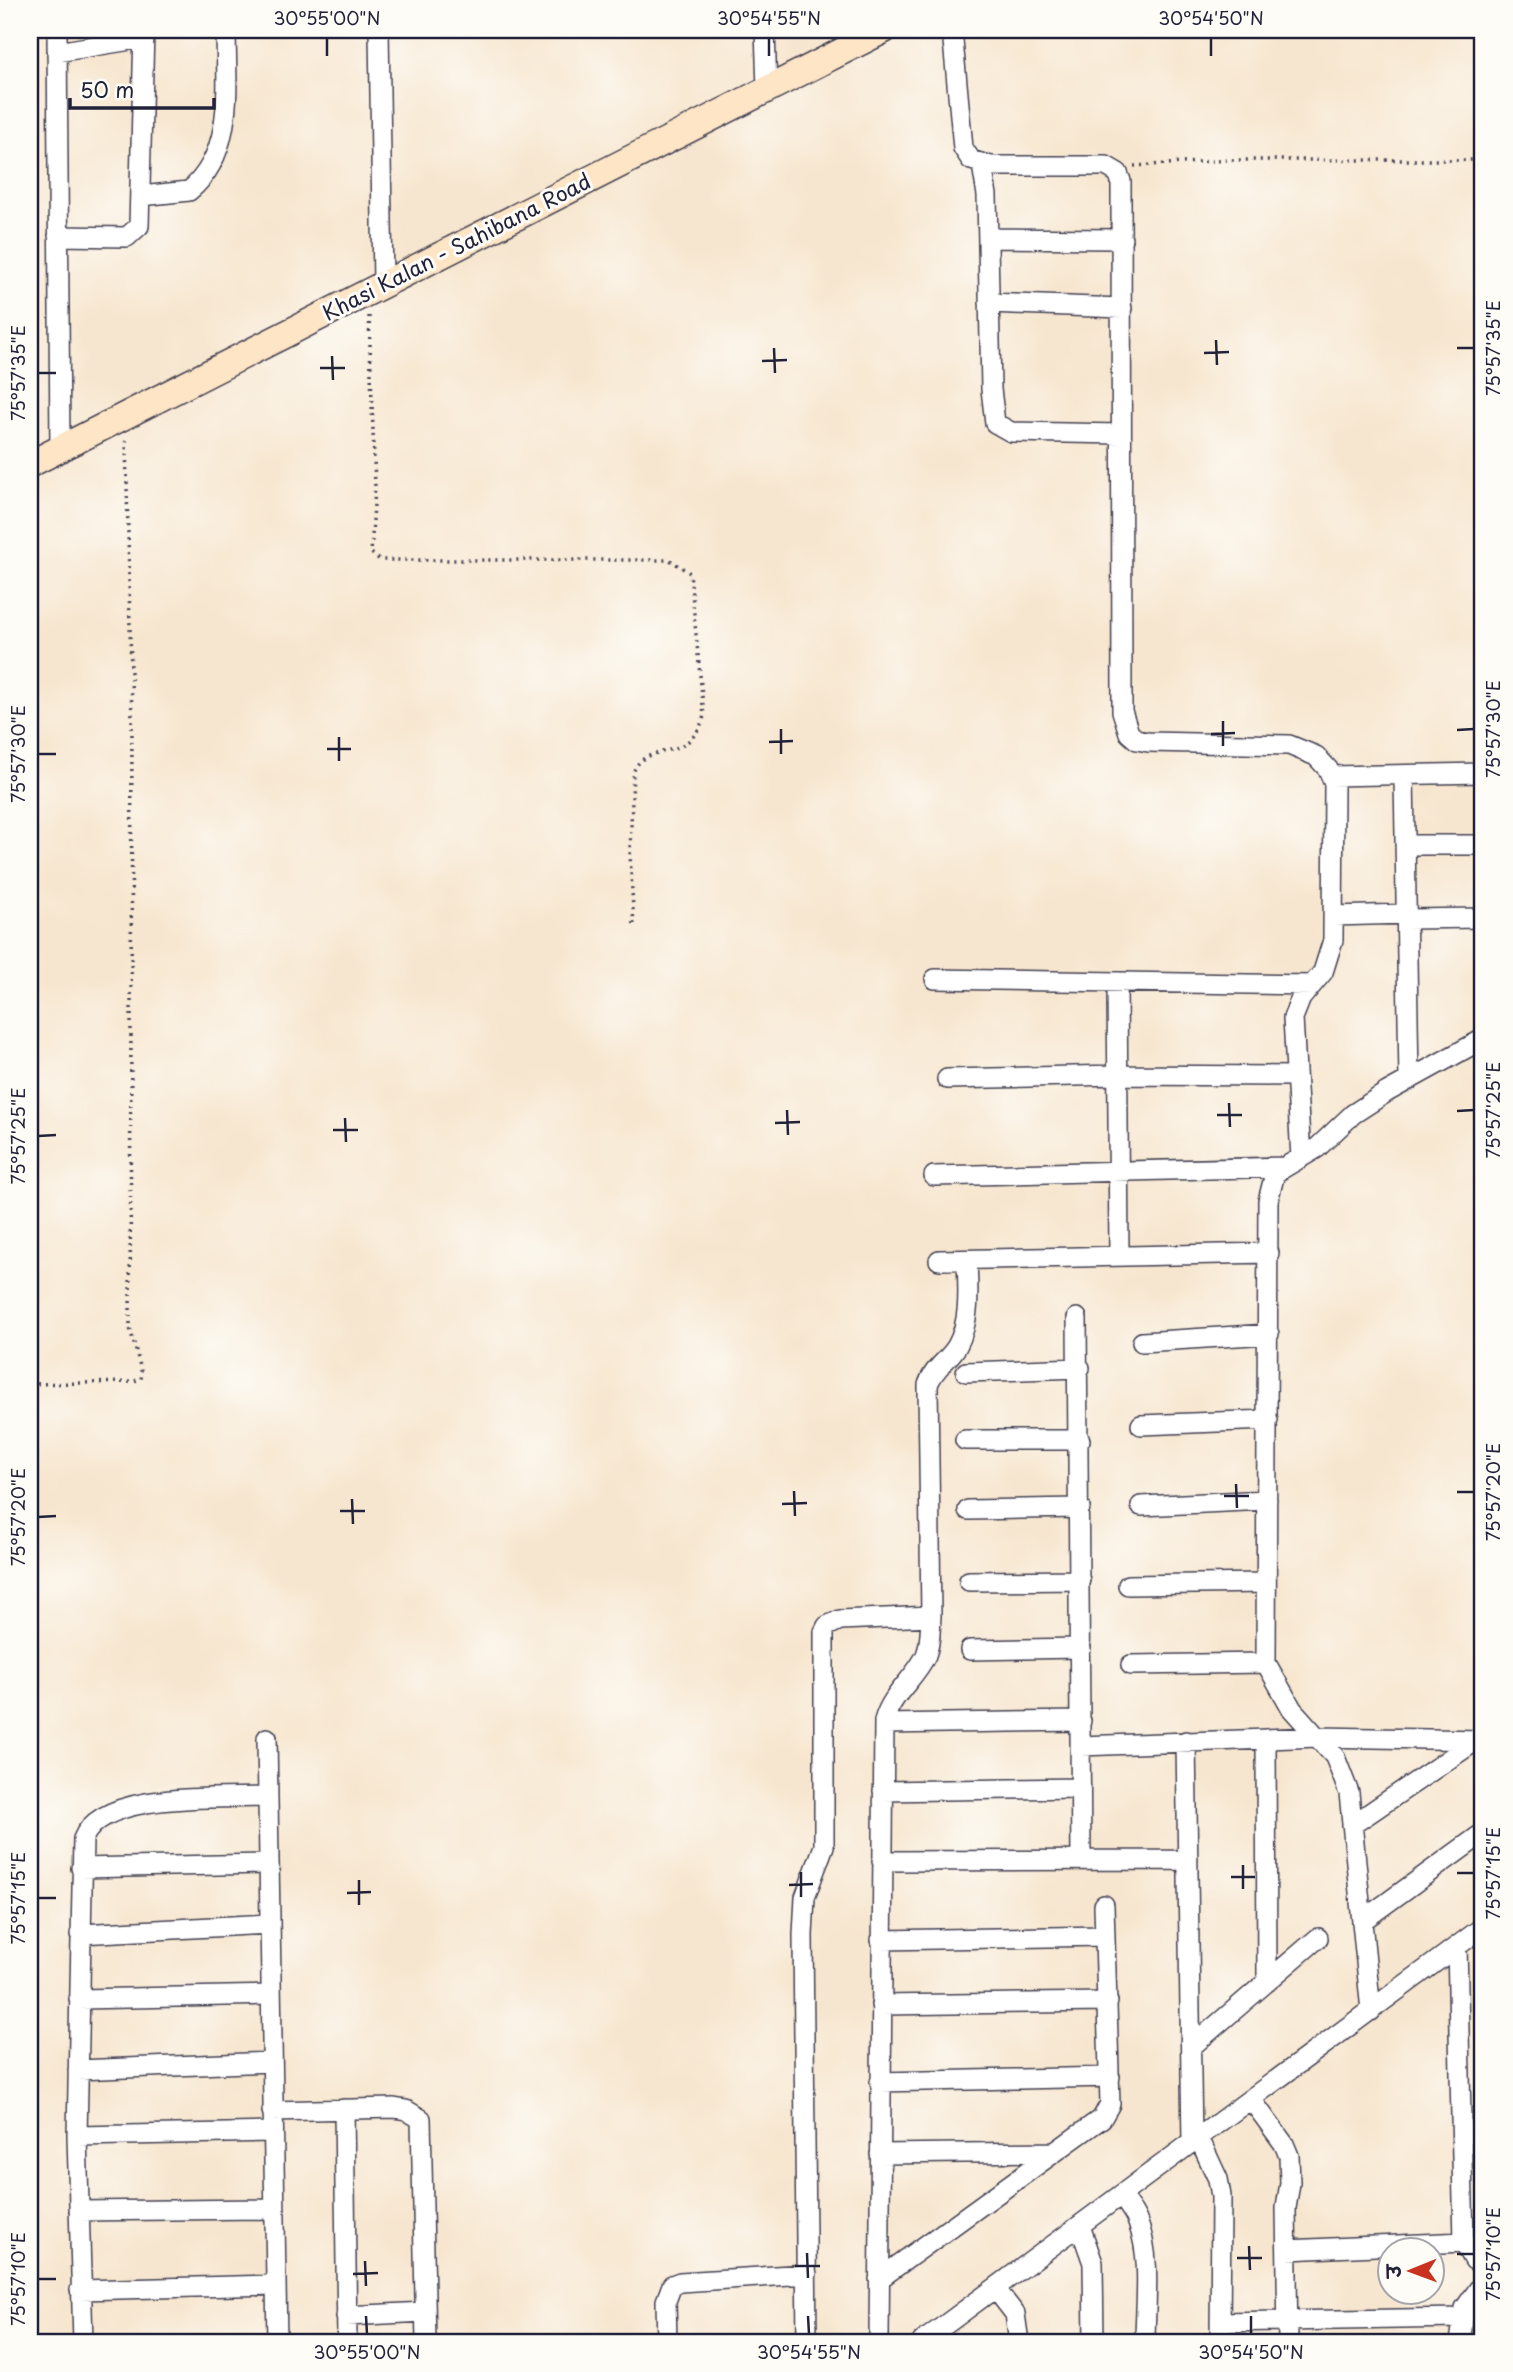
<svg xmlns="http://www.w3.org/2000/svg" width="1513" height="2372" font-family="'Playpen Sans','Playpen Sans Deva',sans-serif">
<style>
.lines{fill:none;stroke-linecap:round;stroke-linejoin:round}
.street-casing{stroke:#423f51;stroke-width:22}
.secondary-casing{stroke:#423f51;stroke-width:29}
.path{stroke:#423f51;stroke-width:3.5;stroke-dasharray:2 5;stroke-linecap:butt}
.street{stroke:#fff;stroke-width:19}
.secondary{stroke:#fde5c5;stroke-width:26}
.ticks{fill:none;stroke:#22223b;stroke-width:2.5}
.labels{text-anchor:middle;dominant-baseline:central;stroke-width:6;stroke-linejoin:round;paint-order:stroke}
.street-label{font-size:21px;fill:#22223b;stroke:#fdfcf7}
.neatline{fill:none;stroke:#22223b;stroke-width:2.5}
.ticks-label{font-size:18px;text-anchor:middle;fill:#22223b}
</style>
<rect width="100%" height="100%" fill="#fdfcf7"/>
<filter id="ink" filterUnits="userSpaceOnUse"><feTurbulence type="fractalNoise" baseFrequency=".0143" numOctaves="2"/><feDisplacementMap in="SourceGraphic" scale="14" xChannelSelector="R" yChannelSelector="G"/><feConvolveMatrix kernelMatrix="1 2 1 2 8 2 1 2 1" color-interpolation-filters="sRGB"/></filter>
<filter id="wash" filterUnits="userSpaceOnUse"><feTurbulence type="fractalNoise" baseFrequency=".00686" numOctaves="4" result="noise"/><feDisplacementMap in="SourceGraphic" scale="28" xChannelSelector="R" yChannelSelector="G"/><feGaussianBlur stdDeviation="1.57" result="paint"/><feColorMatrix in="noise" values="0 0 0 0 0 0 0 0 0 0 0 0 0 0 0 0 0 1.4 0 .05"/><feComposite in="paint" operator="in"/></filter>
<g filter="url(#wash)">
<rect width="100%" height="100%" fill="#f7e6cf"/>
</g>
<g filter="url(#ink)">
<g class="lines">
<defs>
<path id="street" d="M 57,30 L 60,450
M 379,30 L 383,283
M 765,30 L 767,89
M 952,30 L 963,148 L 971,160 L 991,166 L 1106,166 L 1118,173 L 1121,181 L 1122,711 L 1129,733 L 1137,740 L 1148,742 L 1289,745 L 1316,756 L 1328,769 L 1334,784 L 1333,940 L 1323,972 L 1301,998 L 1293,1018 L 1301,1158
M 57,52 L 143,38
M 982,165 L 987,195 L 991,389 L 995,423 L 1011,432 L 1121,434
M 141,196 L 189,191 C 236,152 226,83 226,30
M 58,236 L 127,237 L 139,226 L 144,30
M 988,238 L 1122,239
M 989,303 L 1122,308
M 1404,775 L 1409,1080
M 1331,776 L 1483,773
M 1405,845 L 1483,845
M 1333,916 L 1406,914
M 1406,919 L 1483,918
M 935,979 L 1312,985
M 1117,982 L 1119,1256
M 947,1079 L 1118,1075 L 1295,1076
M 934,1176 L 1285,1167
M 939,1260 L 1269,1253
M 1077,1318 L 1081,1860
M 1142,1342 L 1269,1334
M 966,1372 L 1080,1368
M 1141,1425 L 1268,1420
M 965,1440 L 1080,1440
M 1141,1506 L 1267,1500
M 968,1510 L 1080,1508
M 969,1581 L 1080,1580
M 1128,1585 L 1266,1583
M 970,1650 L 1081,1648
M 1131,1665 L 1266,1663
M 884,1724 L 1081,1721
M 267,1738 L 277,2342
M 1266,1739 L 1267,1982
M 1186,1741 L 1192,2143
M 1081,1746 L 1318,1737 L 1483,1740
M 883,1791 L 1081,1788
M 1352,1825 L 1477,1740
M 882,1861 L 1188,1860
M 81,1868 L 269,1864
M 1362,1921 L 1483,1833
M 80,1934 L 269,1924
M 881,1940 L 1105,1936
M 1457,1947 L 1464,2242 L 1474,2260 L 1483,2265
M 79,1999 L 271,1995
M 881,2005 L 1108,2002
M 1371,2011 L 1349,1793 L 1335,1757 L 1292,1709 L 1266,1663 L 1268,1201 L 1275,1173 L 1317,1148 L 1353,1114 L 1387,1092 L 1483,1039
M 1191,2047 L 1318,1938
M 78,2070 L 271,2062
M 880,2082 L 1110,2077
M 1251,2099 L 1284,2144 L 1289,2156 L 1290,2183 L 1286,2208 L 1288,2342
M 344,2109 L 347,2342
M 272,2111 L 394,2108 L 406,2110 L 421,2119 L 426,2342
M 77,2136 L 273,2132
M 1199,2138 L 1218,2179 L 1221,2196 L 1220,2342
M 880,2154 L 1055,2152
M 1121,2196 C 1127,2204 1135,2213 1138,2223 C 1152,2259 1145,2304 1145,2342
M 79,2211 L 274,2209
M 1080,2226 L 1093,2263 L 1094,2342
M 1287,2250 L 1464,2242
M 879,2279 L 1102,2118 L 1110,2104 L 1104,1905
M 995,2288 L 1015,2314 L 1019,2342
M 80,2290 L 276,2285
M 346,2316 L 425,2312
M 1220,2322 L 1461,2318
M 83,2342 L 77,2136 L 83,1839 C 102,1790 221,1799 267,1797
M 667,2342 L 666,2301 L 672,2285 L 680,2282 L 807,2274
M 807,2342 L 803,1935 L 805,1897 L 824,1846 L 824,1632 L 827,1626 L 840,1620 L 931,1616
M 879,2342 L 884,1721 C 891,1694 915,1679 926,1655 C 931,1643 930,1628 931,1616 L 928,1385 C 933,1368 949,1360 957,1346 C 971,1321 968,1287 967,1260
M 922,2342 L 1483,1927
M 1460,2342 L 1465,2308 L 1483,2283"/>
<path id="secondary" d="M 30,464 L 884,30"/>
</defs>
<!-- street casing -->
<use href="#street" class="street-casing"/>
<!-- secondary casing -->
<use href="#secondary" class="secondary-casing"/>
<!-- path -->
<path class="path" d="M 1134,166 L 1230,160 L 1483,160
M 369,316 L 375,487 L 371,553 L 380,560 L 670,560 L 690,573 L 704,716 C 689,766 645,739 633,773 L 630,854 L 634,928
M 30,1384 L 131,1382 L 141,1379 L 142,1374 L 130,1328 L 132,722 L 126,439"/>
<!-- street -->
<use href="#street" class="street"/>
<!-- secondary -->
<use href="#secondary" class="secondary"/>
</g>
</g>
<!-- ticks -->
<path class="ticks" d="M 327,38 L 327,56M 769,38 L 769,56M 1211,38 L 1211,56M 1216,340 L 1217,365M 774,348 L 775,373M 1457,348 L 1474,348M 1204,353 L 1229,352M 332,356 L 333,380M 762,361 L 787,360M 320,368 L 345,368M 38,373 L 56,373M 1223,721 L 1223,746M 781,729 L 781,754M 1457,730 L 1474,729M 1211,734 L 1235,733M 339,737 L 339,761M 769,742 L 793,741M 327,749 L 351,749M 38,754 L 56,754M 1229,1103 L 1230,1127M 787,1110 L 788,1135M 1457,1111 L 1474,1110M 1217,1115 L 1242,1115M 345,1118 L 346,1142M 775,1123 L 800,1122M 333,1130 L 358,1130M 38,1136 L 56,1135M 1236,1484 L 1237,1508M 794,1491 L 795,1516M 1457,1492 L 1474,1492M 1224,1496 L 1249,1496M 352,1499 L 353,1524M 782,1504 L 807,1503M 340,1511 L 365,1511M 38,1517 L 56,1516M 1243,1865 L 1243,1889M 801,1872 L 801,1897M 1457,1873 L 1474,1873M 1231,1877 L 1255,1877M 359,1880 L 359,1905M 789,1885 L 813,1884M 347,1893 L 371,1892M 38,1898 L 56,1898M 1249,2246 L 1250,2270M 807,2253 L 808,2278M 1457,2254 L 1474,2254M 1237,2258 L 1262,2258M 365,2261 L 366,2286M 795,2266 L 820,2266M 353,2274 L 378,2273M 38,2279 L 56,2279M 366,2316 L 367,2334M 808,2316 L 809,2334M 1251,2316 L 1251,2334"/>
<g class="labels">
<!-- street labels -->
<g class="street-label">
<text transform="translate(456 246) rotate(-27)">Khasi Kalan - Sahibana Road</text>
</g>
</g>
<!-- margin -->
<rect width="1513" height="2372" fill="none" stroke="#fdfcf7" stroke-width="77"/>
<!-- north arrow -->
<g transform="translate(1411 2271) rotate(269)"><circle r="33" fill="#fdfcf7" stroke="#a5a5ac" stroke-width="2"/>
<path d="M0-5L12 26L0 18L-12 26Z" fill="#c8321e"/>
<text y="-10" font-size="19" font-weight="bold" text-anchor="middle" fill="#22223b">उ</text>
</g>
<!-- scale -->
<path d="M70 98v10h144v-10" fill="none" stroke="#22223b" stroke-width="3.5"/>
<text x="80" y="98" font-size="21" fill="#22223b" stroke="#fdfcf7" stroke-width="5" paint-order="stroke">50 m</text>
<rect x="38" y="38" width="1436" height="2296" class="neatline"/>
<g class="ticks-label">
<text x="327" y="25">30°55'00"N</text>
<text x="769" y="25">30°54'55"N</text>
<text x="1211" y="25">30°54'50"N</text>
<text transform="translate(1494 348) rotate(-90)" y="6">75°57'35"E</text>
<text transform="translate(19 373) rotate(-90)" y="6">75°57'35"E</text>
<text transform="translate(1494 729) rotate(-90)" y="6">75°57'30"E</text>
<text transform="translate(19 754) rotate(-90)" y="6">75°57'30"E</text>
<text transform="translate(1494 1110) rotate(-90)" y="6">75°57'25"E</text>
<text transform="translate(19 1136) rotate(-90)" y="6">75°57'25"E</text>
<text transform="translate(1494 1492) rotate(-90)" y="6">75°57'20"E</text>
<text transform="translate(19 1517) rotate(-90)" y="6">75°57'20"E</text>
<text transform="translate(1494 1873) rotate(-90)" y="6">75°57'15"E</text>
<text transform="translate(19 1898) rotate(-90)" y="6">75°57'15"E</text>
<text transform="translate(1494 2254) rotate(-90)" y="6">75°57'10"E</text>
<text transform="translate(19 2279) rotate(-90)" y="6">75°57'10"E</text>
<text x="367" y="2359">30°55'00"N</text>
<text x="809" y="2359">30°54'55"N</text>
<text x="1251" y="2359">30°54'50"N</text>
</g>
</svg>
